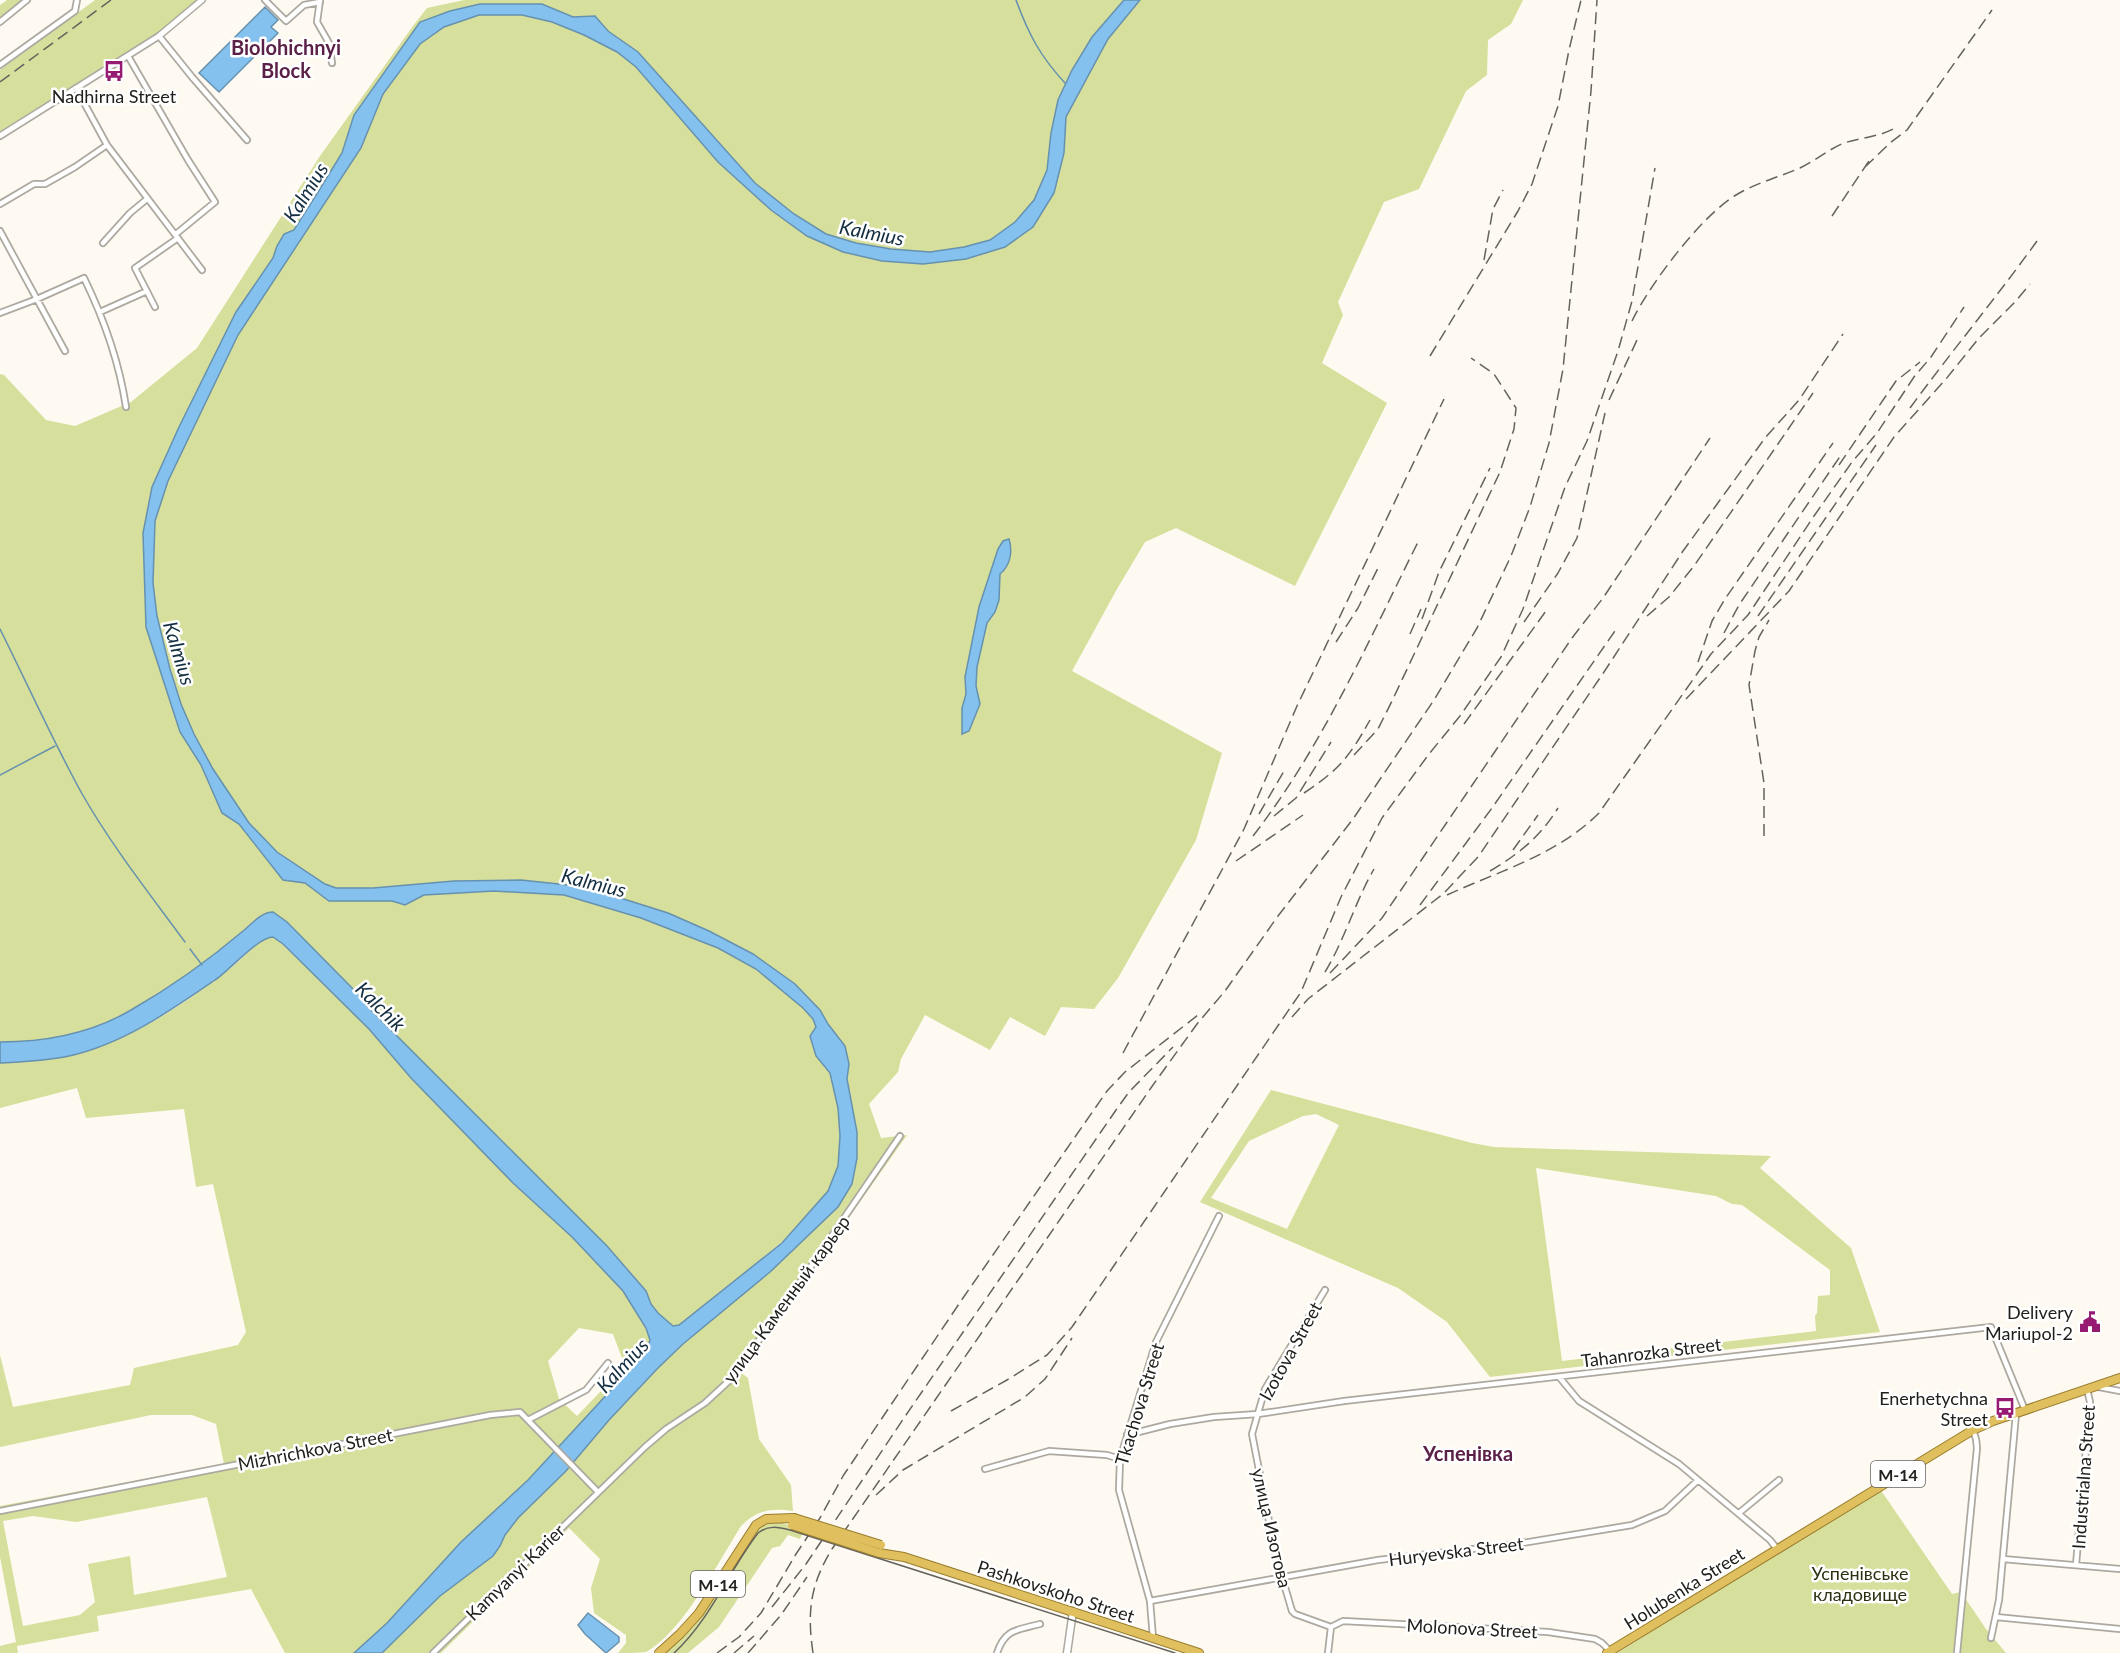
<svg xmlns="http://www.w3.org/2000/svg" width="2120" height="1653" font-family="Lato,sans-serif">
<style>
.green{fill:#d6df9b;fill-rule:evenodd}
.water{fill:#84c1ee;stroke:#6691af;stroke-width:1.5}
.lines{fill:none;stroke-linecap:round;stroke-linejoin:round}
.stream{stroke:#6691af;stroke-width:1.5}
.minor-casing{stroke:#ada9a1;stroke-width:8}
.tertiary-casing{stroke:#ada9a1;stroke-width:8}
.secondary-casing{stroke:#ada9a1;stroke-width:9}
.trunk-casing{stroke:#987d2e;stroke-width:10}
.minor{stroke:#fff;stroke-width:4.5}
.tertiary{stroke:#fff;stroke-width:5}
.secondary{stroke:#fff;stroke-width:6}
.trunk{stroke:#e0bf5f;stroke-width:8}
.tram{stroke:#65635e;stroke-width:1.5}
.rail{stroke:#65635e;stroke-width:1.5;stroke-dasharray:12 6;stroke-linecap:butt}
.trunk-bridge-casing{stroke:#987d2e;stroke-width:10;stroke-linecap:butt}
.trunk-bridge{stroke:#e0bf5f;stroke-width:8}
.labels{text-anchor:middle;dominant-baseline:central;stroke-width:5;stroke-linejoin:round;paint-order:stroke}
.shield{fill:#fff;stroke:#646360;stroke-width:1.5}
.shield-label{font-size:16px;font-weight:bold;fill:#21201c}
.poi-label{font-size:18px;fill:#21201c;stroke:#fff;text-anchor:end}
.street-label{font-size:18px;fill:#21201c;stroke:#fff}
.park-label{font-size:18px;fill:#2c3011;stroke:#fff}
.neighbourhood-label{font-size:20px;font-weight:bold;fill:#5b2047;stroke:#fff}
.water-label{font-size:20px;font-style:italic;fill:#132e41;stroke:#fff}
</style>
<rect width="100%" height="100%" fill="#fefaf1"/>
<!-- green -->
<path class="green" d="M 7,0 L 25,0 L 0,20 L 0,5 Z
M 95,0 L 202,0 L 159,36 L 0,136 L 0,70 Z
M 464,0 L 1124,0 L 1092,37 L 1072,70 L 1058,100 L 1051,133 L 1047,170 L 1034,200 L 1015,222 L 990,240 L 964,247 L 930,252 L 891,249 L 856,243 L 826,234 L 794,214 L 755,183 L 638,52 L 608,31 L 595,16 L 573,17 L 542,4 L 480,4 L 404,44 L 354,115 L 342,153 L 318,192 L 294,230 L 277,246 L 273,258 L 236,312 L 179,427 L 152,487 L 146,627 L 180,732 L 201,765 L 222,813 L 239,824 L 282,879 L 305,883 L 329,901 L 392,901 L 405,905 L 424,895 L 495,891 L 564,895 L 641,918 L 718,948 L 756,969 L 803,1008 L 813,1019 L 816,1027 L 810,1035 L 822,1064 L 830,1073 L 838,1108 L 840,1137 L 838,1166 L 828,1191 L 782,1242 L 679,1325 L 673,1327 L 658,1313 L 651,1304 L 646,1290 L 607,1246 L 367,1006 L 336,971 L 263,915 C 196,971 122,1032 32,1042 C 22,1043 11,1042 0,1042 L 0,374 L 4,375 L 46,420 L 75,426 L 131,402 L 197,348 L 320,156 L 413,26 L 427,8 Z
M 1140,0 L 1523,0 L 1511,24 L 1488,40 L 1487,75 L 1466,91 L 1419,189 L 1384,202 L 1338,302 L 1343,315 L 1322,363 L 1387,403 L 1295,586 L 1176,528 L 1145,542 L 1117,589 L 1072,671 L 1222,753 L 1196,840 L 1118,978 L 1094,1009 L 1061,1007 L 1045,1036 L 1010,1017 L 990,1050 L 925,1015 L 901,1059 L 898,1072 L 869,1104 L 881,1138 L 907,1135 L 740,1372 L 748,1378 L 759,1439 L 791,1485 L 793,1511 C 771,1508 757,1510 741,1526 C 719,1561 682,1633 646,1652 C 639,1653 626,1653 618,1653 L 626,1643 L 626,1635 L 594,1613 L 591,1588 L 600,1559 L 569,1528 L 441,1653 L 382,1653 L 440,1596 L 493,1556 L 500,1546 L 505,1535 L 518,1518 L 566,1471 L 609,1420 L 658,1368 L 683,1344 L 770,1272 L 838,1207 L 852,1184 L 857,1158 L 857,1132 L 847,1079 L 849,1064 L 820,1010 L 795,984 L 753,954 L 668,913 L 611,895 L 568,885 L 521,880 L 454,881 L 373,888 L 336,888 L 325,884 L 277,852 L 249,823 L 213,769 L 194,734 L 181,704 L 170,669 L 157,616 L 153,583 L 155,521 L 168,481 L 238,335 L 361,148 L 383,94 L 420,44 L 444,27 L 479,15 L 523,15 L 552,22 L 584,35 L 617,52 L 636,67 L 718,162 L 771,210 L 843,252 L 882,261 L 923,264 L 1005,247 L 1064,153 L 1066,117 L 1108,39 Z
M 268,937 L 277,939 L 369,1029 L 411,1078 L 513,1183 L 572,1237 L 605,1272 L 623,1291 L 646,1328 L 650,1340 L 646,1352 L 528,1480 L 461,1542 L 387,1623 L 354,1653 L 285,1653 L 251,1589 L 97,1616 L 99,1631 L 17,1646 L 18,1653 L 0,1653 L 0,1646 L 16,1642 L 0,1557 L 0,1506 L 224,1464 L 216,1424 L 192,1415 L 151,1415 L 0,1447 L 0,1355 L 13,1407 L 130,1385 L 134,1368 L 238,1345 L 246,1332 L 213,1184 L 196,1187 L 184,1109 L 86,1118 L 77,1088 L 0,1108 L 0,1063 C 23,1062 46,1061 69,1056 C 124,1044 177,1009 222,975 C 238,964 251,947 268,937 ZM 579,1328 L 613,1334 L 625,1366 L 577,1416 L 559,1399 L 548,1361 ZM 207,1497 L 227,1577 L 134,1595 L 130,1556 L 88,1564 L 95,1602 L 80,1615 L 23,1626 L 3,1521 L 33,1516 L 76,1522 Z
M 1271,1090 L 1472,1143 L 1494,1147 L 1771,1156 L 1760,1168 L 1851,1248 L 1880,1332 L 1490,1377 L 1447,1322 L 1398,1288 L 1200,1202 ZM 1316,1114 L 1339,1125 L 1287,1229 L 1211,1198 L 1249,1141 L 1303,1116 ZM 1536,1168 L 1716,1196 L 1732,1204 L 1742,1205 L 1830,1270 L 1830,1295 L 1818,1296 L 1817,1313 L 1815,1316 L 1816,1331 L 1562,1361 Z
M 1880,1489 L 1952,1594 L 1961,1592 L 1986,1629 L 2006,1653 L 1617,1653 Z
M 776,1521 L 804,1530 L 800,1539 L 788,1535 L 780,1546 L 772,1548 L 719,1627 L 688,1653 L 664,1653 L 673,1645 L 758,1527 Z"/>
<!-- water -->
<path class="water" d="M 1124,0 L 1140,0 L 1108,39 L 1066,117 L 1064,153 L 1054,193 L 1033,227 L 1005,247 L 966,259 L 923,264 L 882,261 L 843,252 L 807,236 L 771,210 L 718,162 L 636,67 L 617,52 L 584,35 L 552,22 L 522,15 L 479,15 L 444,27 L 420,44 L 383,94 L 361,148 L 238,335 L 168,481 L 155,521 L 153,583 L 157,616 L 170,669 L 181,704 L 194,734 L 213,769 L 249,823 L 277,852 L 325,884 L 336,888 L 373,888 L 454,881 L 521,880 L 568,885 L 611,895 L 668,913 L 709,931 L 753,954 L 795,984 L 820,1010 L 828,1024 L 845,1046 L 849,1064 L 847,1079 L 857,1132 L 857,1158 L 852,1184 L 838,1207 L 770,1272 L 683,1344 L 658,1368 L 609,1420 L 566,1471 L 518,1518 L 505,1535 L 500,1546 L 493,1556 L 440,1596 L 382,1653 L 354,1653 L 387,1623 L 461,1542 L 528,1480 L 646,1352 L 650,1340 L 646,1328 L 623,1291 L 572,1237 L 513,1183 L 411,1078 L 369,1029 L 283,944 L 273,937 C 258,937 229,971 215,980 C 170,1011 123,1044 69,1056 C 46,1061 23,1062 0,1063 L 0,1042 C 45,1042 92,1033 131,1010 C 171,987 209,960 243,931 C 252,924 261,912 273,912 L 287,922 L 358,994 L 367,1006 L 607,1246 L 646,1291 L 651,1304 L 658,1313 L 673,1326 L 679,1325 L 782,1243 L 828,1191 L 838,1166 L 840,1136 L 838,1108 L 830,1073 L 816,1056 L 810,1036 L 816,1027 L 813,1019 L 803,1008 L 756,969 L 718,948 L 641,918 L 564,895 L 494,891 L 424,895 L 405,905 L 392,901 L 329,901 L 305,883 L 283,880 L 239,824 L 222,813 L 201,765 L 180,732 L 146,627 L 143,533 L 152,487 L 179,427 L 236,312 L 273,258 L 277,246 L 284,234 L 294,230 L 318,192 L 342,153 L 354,115 L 420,22 L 450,11 L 480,4 L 542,4 L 573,17 L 595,16 L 608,31 L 638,52 L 755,183 L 794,214 L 826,234 L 856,243 L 891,249 L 930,252 L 964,247 L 990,240 L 1015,222 L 1034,200 L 1047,170 L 1051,133 L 1058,100 L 1072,70 L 1092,37 Z
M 265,7 L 278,20 L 271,27 L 278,33 L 219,92 L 199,73 Z
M 1009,539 C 1013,552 1010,566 1000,574 L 999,600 L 995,612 L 987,623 L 977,667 L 976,686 L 980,704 L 969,731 L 962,734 L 962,708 L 966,694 L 965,677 L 979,607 L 998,549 L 1003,541 Z
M 588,1613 L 619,1637 L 619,1642 L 606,1653 L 585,1634 L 578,1625 Z"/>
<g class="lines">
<!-- stream -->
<path class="stream" d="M 1016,0 C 1029,35 1040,56 1065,83
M 0,629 C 27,683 52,739 81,792 C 111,845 149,893 185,942
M 0,775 L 55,746
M 190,949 L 202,965"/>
<defs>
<path id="minor" d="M 265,0 L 286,21 L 304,5 L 320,2
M 320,0 L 317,22 L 329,43 L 332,63
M 0,22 L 27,0
M 159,36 L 192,77 L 247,140
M 128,56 L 188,160 L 215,202 L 176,234
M 0,65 L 75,11 L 77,0
M 76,88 L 107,145 L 202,270
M 0,204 L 34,184 L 45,184 L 75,167 L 107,145
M 0,231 L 65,351
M 103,243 L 130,213 L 147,199
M 155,307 L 135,268 L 178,238
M 100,312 L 147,291
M 0,313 L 37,299 L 84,278 C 104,319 119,361 126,407
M 1325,1290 L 1265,1389 L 1252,1434 L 1276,1557 L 1292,1611 L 1295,1614 L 1331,1627
M 1560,1378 L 1579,1401 L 1679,1464 L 1770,1540 L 1777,1549
M 2099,1387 L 2120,1391
M 528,1420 L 586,1390 L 608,1363
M 1127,1435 L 1170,1424 L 1214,1417 L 1258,1414 L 1344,1401 L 1991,1327 L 2025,1410
M 985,1469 L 1049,1451 L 1107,1455 L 1120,1459
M 0,1511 L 490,1415 L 520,1412 L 598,1492
M 1739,1513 L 1779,1480
M 2003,1559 L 2120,1569
M 2076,1565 L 2090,1402 L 2087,1389
M 1150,1601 L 1378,1560 L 1516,1544 L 1632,1525 L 1665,1511 L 1697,1481
M 1996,1617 L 2120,1629
M 1331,1627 L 1343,1621 L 1548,1632 L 1595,1639 L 1602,1643 L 1610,1651
M 1153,1638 L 1150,1601 L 1119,1490 L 1120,1459 L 1156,1342 L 1219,1216
M 1991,1638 L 1999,1600 L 2016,1414
M 433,1653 L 645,1447 L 666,1429 L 705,1403 L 731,1379 L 790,1297 L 900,1136
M 997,1653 C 1005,1629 1017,1630 1040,1624
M 1328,1653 L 1331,1627
M 1957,1653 L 1977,1448 L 1976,1439 L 1973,1430"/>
<path id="tertiary" d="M 0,136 L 159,36 L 202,0"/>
<path id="secondary" d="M 1067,1653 L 1073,1611"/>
<path id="trunk" d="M 879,1553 L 904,1557 L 1199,1653
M 659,1653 L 680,1634 L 699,1613 L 756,1525 L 766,1519 L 794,1518
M 1607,1653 L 1973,1430 L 1993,1421 L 2120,1378"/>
</defs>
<!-- minor casing -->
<use href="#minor" class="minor-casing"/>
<!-- tertiary casing -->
<use href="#tertiary" class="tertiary-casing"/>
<!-- secondary casing -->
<use href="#secondary" class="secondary-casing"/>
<!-- trunk casing -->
<use href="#trunk" class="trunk-casing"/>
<!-- minor -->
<use href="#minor" class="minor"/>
<!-- tertiary -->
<use href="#tertiary" class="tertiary"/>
<!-- secondary -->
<use href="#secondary" class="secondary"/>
<!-- trunk -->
<use href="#trunk" class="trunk"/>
<!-- tram -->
<path class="tram" d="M 674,1653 C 711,1619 728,1572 758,1533 C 768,1525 778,1527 790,1530 L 1175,1653"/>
<!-- rail -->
<path class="rail" d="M 0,82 L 111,0
M 1865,167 L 1890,143 L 1907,130 L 1992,10
M 1832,216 L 1869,161
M 1484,260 L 1493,209 L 1503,190
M 1632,321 C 1650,284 1701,216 1736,195 C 1756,183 1779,177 1800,168 C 1815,161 1829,149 1844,143 C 1863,137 1880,137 1897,127
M 1430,356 L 1518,211 L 1532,184 L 1558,106 L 1569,50 L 1581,0
M 1609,400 L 1637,340
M 1910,408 C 1951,352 1996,298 2037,241
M 1839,465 L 1896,381 L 1920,362
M 1647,616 L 1669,597 L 1694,566 L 1813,393
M 1758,616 L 1876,445
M 1422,619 L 1439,572 L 1490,468
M 1524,622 L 1558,573 L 1577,538 L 1605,413
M 1724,633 L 1739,605 L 1841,455
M 1410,634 L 1421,609
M 1336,642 L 1358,608 L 1379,566
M 1698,662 L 1712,621 L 1725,599 L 1833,443
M 1686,699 L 1789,591 L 1894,437 L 1946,379 L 1979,338 L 2015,302 L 2030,284
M 1464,724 L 1546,611
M 1354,755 L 1378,729 L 1392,701 L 1500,472 L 1514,429 L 1516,408 L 1494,374 L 1471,358
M 1304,793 C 1339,770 1350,756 1370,720
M 1259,814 L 1284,771
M 1274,816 L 1296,798 L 1331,742
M 1253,836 C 1322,747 1368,642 1418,542
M 1764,836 L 1764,783 L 1749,685 L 1755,651 L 1759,637 L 1769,620
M 1513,850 L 1538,815
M 1236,861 L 1303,815
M 1490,871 C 1519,854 1541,836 1558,808
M 1447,895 C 1499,871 1557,855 1599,813 L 1711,654 L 1748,615 L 1814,516 L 1852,462 L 1877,433 L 1914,377 L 1931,357 L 1964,307
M 1420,905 L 1492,808 L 1617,628
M 1325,972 C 1345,939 1355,902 1374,869
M 1330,973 L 1382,918 L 1572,638 L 1603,598 L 1710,438
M 1292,1017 L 1308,999 L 1443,894 L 1478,857 L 1604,672 L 1683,551 L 1765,438 L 1799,400 L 1843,334
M 1123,1053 L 1244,829 L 1297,706 L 1444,399
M 951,1411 L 1007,1380 L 1047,1355 L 1072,1327 L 1301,992 L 1341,897 L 1382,818 L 1429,754 L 1460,716 L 1501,657 L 1523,609 L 1565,487 L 1587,441 L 1618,351 L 1632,301 L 1655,168
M 876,1495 L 903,1470 L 1025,1397 L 1045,1379 L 1072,1338
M 772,1607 L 806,1564 L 906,1415 L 1116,1110 L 1129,1092 L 1173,1047
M 717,1653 L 739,1637 L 761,1613 L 796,1554 L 820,1518 L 843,1476 L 963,1298 L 1107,1091 L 1125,1072 L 1198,1015
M 734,1653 L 754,1636
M 748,1653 L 781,1615 L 807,1577
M 813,1653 C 807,1612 810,1585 832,1549 L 1153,1085 L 1197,1024 L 1225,991 L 1278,916 L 1353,819 L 1434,700 L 1477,628 L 1511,556 L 1530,507 L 1549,443 L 1563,369 L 1591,91 L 1597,0"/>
<defs>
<path id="trunk-bridge" d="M 794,1518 L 881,1545
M 792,1525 L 879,1553"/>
</defs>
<!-- trunk-bridge casing -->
<use href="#trunk-bridge" class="trunk-bridge-casing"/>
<!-- trunk-bridge -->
<use href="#trunk-bridge" class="trunk-bridge"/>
</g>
<!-- icons -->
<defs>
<symbol id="bus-bare" viewBox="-9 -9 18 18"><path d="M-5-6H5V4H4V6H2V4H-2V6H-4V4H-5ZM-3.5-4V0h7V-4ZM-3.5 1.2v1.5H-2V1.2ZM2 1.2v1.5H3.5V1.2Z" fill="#961972" stroke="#fff" stroke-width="2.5" paint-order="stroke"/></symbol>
<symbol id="civic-bare" viewBox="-9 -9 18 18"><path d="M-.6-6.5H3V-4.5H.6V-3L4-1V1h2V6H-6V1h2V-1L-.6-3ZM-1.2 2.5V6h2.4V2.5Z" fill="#961972" stroke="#fff" stroke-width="2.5" paint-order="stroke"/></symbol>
</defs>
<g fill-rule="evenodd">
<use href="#bus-bare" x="99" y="56" width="30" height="30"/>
<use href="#civic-bare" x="2075" y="1307" width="30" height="30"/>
<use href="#bus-bare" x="1990" y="1393" width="30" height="30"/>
</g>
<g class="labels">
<!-- shield labels -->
<g class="shield">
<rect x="1871" y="1461" width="54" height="26" rx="4.5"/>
<rect x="691" y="1571" width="54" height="26" rx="4.5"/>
</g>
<g class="shield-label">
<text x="1898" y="1474">М-14</text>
<text x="718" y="1584">М-14</text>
</g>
<!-- poi labels -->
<g class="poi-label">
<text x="114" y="96" text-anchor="middle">Nadhirna Street</text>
<text x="2073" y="1312">Delivery<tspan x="2073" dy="21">Mariupol-2</tspan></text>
<text x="1988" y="1398">Enerhetychna<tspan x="1988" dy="21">Street</tspan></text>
</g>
<!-- street labels -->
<g class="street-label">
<text transform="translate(786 1299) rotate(-54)">улица Каменный карьер</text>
<text transform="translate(1290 1351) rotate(-61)">Izotova Street</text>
<text transform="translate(1651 1352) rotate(-7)">Tahanrozka Street</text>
<text transform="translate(1139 1404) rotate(-73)">Tkachova Street</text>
<text transform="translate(315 1449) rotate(-11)">Mizhrichkova Street</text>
<text transform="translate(2083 1477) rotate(-86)">Industrialna Street</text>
<text transform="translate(1272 1528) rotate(77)">улица Изотова</text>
<text transform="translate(1456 1551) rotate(-7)">Huryevska Street</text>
<text transform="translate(515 1572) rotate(-44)">Kamyanyi Karier</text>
<text transform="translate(1684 1588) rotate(-32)">Holubenka Street</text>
<text transform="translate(1056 1591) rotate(18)">Pashkovskoho Street</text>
<text transform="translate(1472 1628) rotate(3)">Molonova Street</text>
</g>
<!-- park labels -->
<g class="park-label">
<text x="1860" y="1573">Успенівське<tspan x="1860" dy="21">кладовище</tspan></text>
</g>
<!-- neighbourhood labels -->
<g class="neighbourhood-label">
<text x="286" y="47">Biolohichnyi<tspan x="286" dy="23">Block</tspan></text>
<text x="1468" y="1453">Успенівка</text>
</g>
<!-- water labels -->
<g class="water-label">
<text transform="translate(305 192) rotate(-58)">Kalmius</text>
<text transform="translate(872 232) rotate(11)">Kalmius</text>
<text transform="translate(180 653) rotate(73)">Kalmius</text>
<text transform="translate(594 882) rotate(14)">Kalmius</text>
<text transform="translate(381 1006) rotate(45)">Kalchik</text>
<text transform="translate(622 1365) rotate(-47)">Kalmius</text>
</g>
</g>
</svg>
